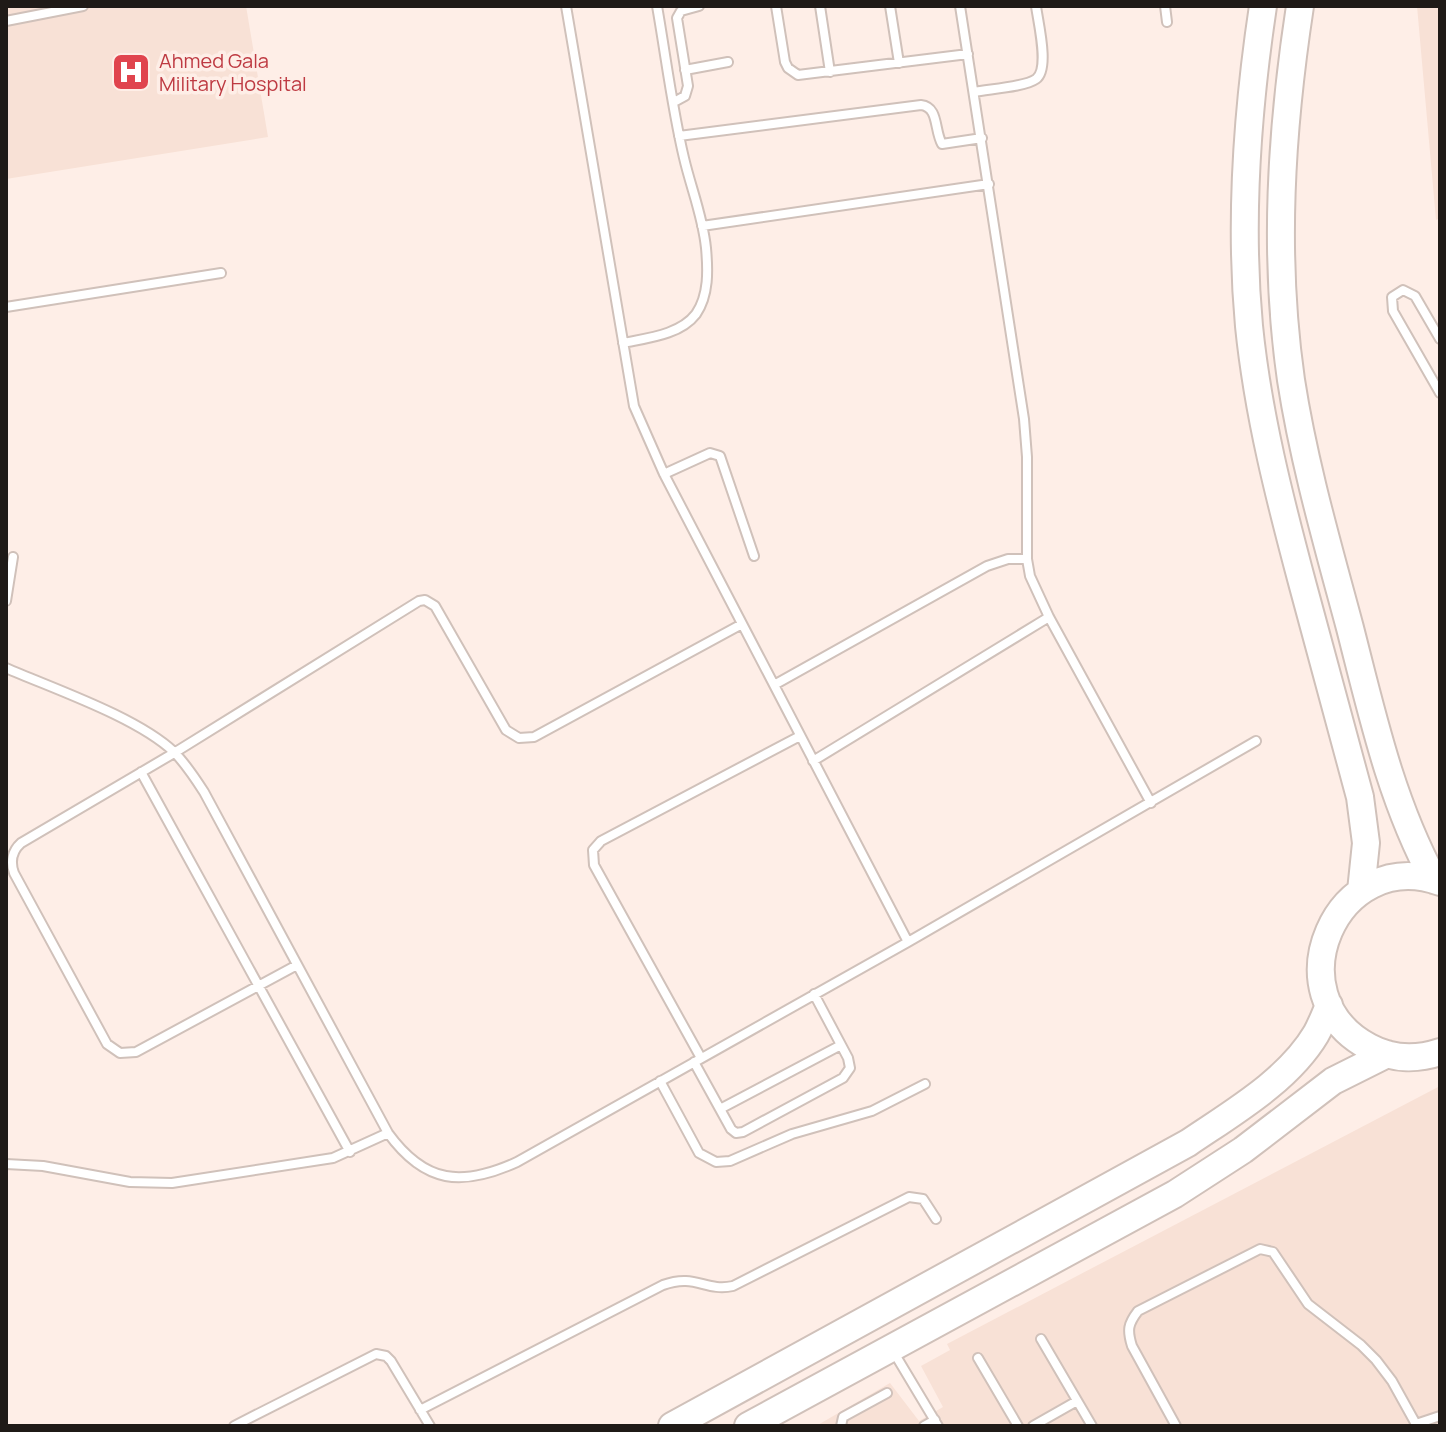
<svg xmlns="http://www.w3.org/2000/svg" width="1446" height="1432" font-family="Manrope,sans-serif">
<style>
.built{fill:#f8e1d6}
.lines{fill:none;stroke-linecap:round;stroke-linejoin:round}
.lane-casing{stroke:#d0c1ba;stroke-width:12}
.primary-casing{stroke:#d0c1ba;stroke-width:30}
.lane{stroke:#fff;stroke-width:8}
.primary{stroke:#fff;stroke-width:26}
.labels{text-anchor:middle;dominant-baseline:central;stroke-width:7;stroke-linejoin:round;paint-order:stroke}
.health-label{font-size:20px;fill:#be3a42;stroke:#feeee7;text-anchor:start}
</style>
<rect width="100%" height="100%" fill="#feeee7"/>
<!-- built -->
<path class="built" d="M 6,6 L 246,6 L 268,137 L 6,179 Z
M 1417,6 L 1440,6 L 1440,218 L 1436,220 Z
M 1440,1086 L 1440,1426 L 816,1426 L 890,1383 L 919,1421 L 943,1407 L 921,1366 L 950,1350 L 947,1344 Z"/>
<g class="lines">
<defs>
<path id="lane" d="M 566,6 L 634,406 L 664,474 L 908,942
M 776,6 L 785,62 L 788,68 L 798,75 L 968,54
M 820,6 L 830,72
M 890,6 L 899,63
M 960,6 L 1024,419 L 1027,457 L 1027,559 L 1030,576 L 1049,617 L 1151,803
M 1165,6 L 1167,22
M 6,21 L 83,6
M 685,70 L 728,62
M 974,92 C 989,89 1025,87 1036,79 C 1050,69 1038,22 1036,6
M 674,102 L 685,96 L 688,86 L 677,18 L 681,11 L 699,6
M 679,136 L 921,105 C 939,107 934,130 942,144 L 982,138
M 702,226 L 989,184
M 6,307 L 221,273
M 1440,339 L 1415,296 L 1403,290 L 1392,297 L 1393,311 L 1440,393
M 623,343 C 647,338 680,335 696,314 C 709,295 708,270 706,248 C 703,217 691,188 684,158 C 672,108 666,57 657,6
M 664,474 L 710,453 L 720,456 L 754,556
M 6,601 L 13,557
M 6,668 C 54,689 137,717 174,752 C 186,764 195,778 204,792 L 388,1133 C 425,1184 462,1187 517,1162 L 908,942 L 1256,741
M 774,685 L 987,566 L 1008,559 L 1027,559
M 813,761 L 1049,617
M 141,772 L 350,1152
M 297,965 L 136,1052 L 120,1053 L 107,1044 L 14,873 C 10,862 12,851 21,843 L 174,753 L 419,601 L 425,600 L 435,606 L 506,730 L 519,738 L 534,737 L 742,624
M 701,1058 L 594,865 L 593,850 L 601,841 L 800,736
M 694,1062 L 731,1129 L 736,1133 L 743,1132 L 843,1078 L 850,1068 L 848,1058 L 814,994
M 660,1081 L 699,1153 L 716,1162 L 730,1161 L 792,1134 L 872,1111 L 925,1084
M 720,1109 L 841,1045
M 6,1164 L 43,1166 L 130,1182 L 172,1183 L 333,1158 L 388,1133
M 1041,1339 L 1092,1426
M 893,1351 L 938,1426
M 978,1358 L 1018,1426
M 420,1410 L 663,1285 C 696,1273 705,1292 733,1286 L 909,1197 L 923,1199 L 936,1219
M 1416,1424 L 1440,1416
M 234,1426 L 376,1354 L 386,1356 L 391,1361 L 430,1426
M 841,1426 L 843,1417 L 887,1393
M 924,1426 L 935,1420
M 1033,1426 L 1077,1401
M 1176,1426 L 1132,1346 C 1127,1330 1128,1324 1138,1311 L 1260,1249 L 1273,1252 L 1308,1304 L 1361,1345 L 1376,1360 L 1392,1381 L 1417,1426"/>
<path id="primary" d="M 1263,6 C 1247,112 1239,218 1249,326 C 1258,415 1280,500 1303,586 C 1322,657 1341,727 1360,797 L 1366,843 L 1361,891
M 1300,6 C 1281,130 1273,255 1291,380 C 1304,464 1328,546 1350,628 C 1372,714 1391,801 1434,880
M 1440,882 C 1337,845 1271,995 1369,1047 C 1391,1059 1416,1060 1440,1052
M 672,1426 L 1188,1143 C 1232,1113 1288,1081 1316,1034 C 1321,1025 1325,1015 1329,1005
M 748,1426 L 1175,1194 L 1243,1150 L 1333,1081 L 1387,1054"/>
</defs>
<!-- lane casing -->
<use href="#lane" class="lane-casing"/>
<!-- primary casing -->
<use href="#primary" class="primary-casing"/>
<!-- lane -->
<use href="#lane" class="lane"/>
<!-- primary -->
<use href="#primary" class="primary"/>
</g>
<!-- icons -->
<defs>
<symbol id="hospital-square" viewBox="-11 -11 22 22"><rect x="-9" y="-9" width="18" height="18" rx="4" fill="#e0444e" stroke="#feeee7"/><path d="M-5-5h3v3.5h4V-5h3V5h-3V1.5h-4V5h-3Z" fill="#fff"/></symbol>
</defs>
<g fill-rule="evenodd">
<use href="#hospital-square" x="109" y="50" width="44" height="44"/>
</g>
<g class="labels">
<!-- health labels -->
<g class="health-label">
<text x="159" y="60">Ahmed Gala<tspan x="159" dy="23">Military Hospital</tspan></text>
</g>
</g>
<!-- border -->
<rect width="1446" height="1432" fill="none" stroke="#1f1a17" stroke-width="16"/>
</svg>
